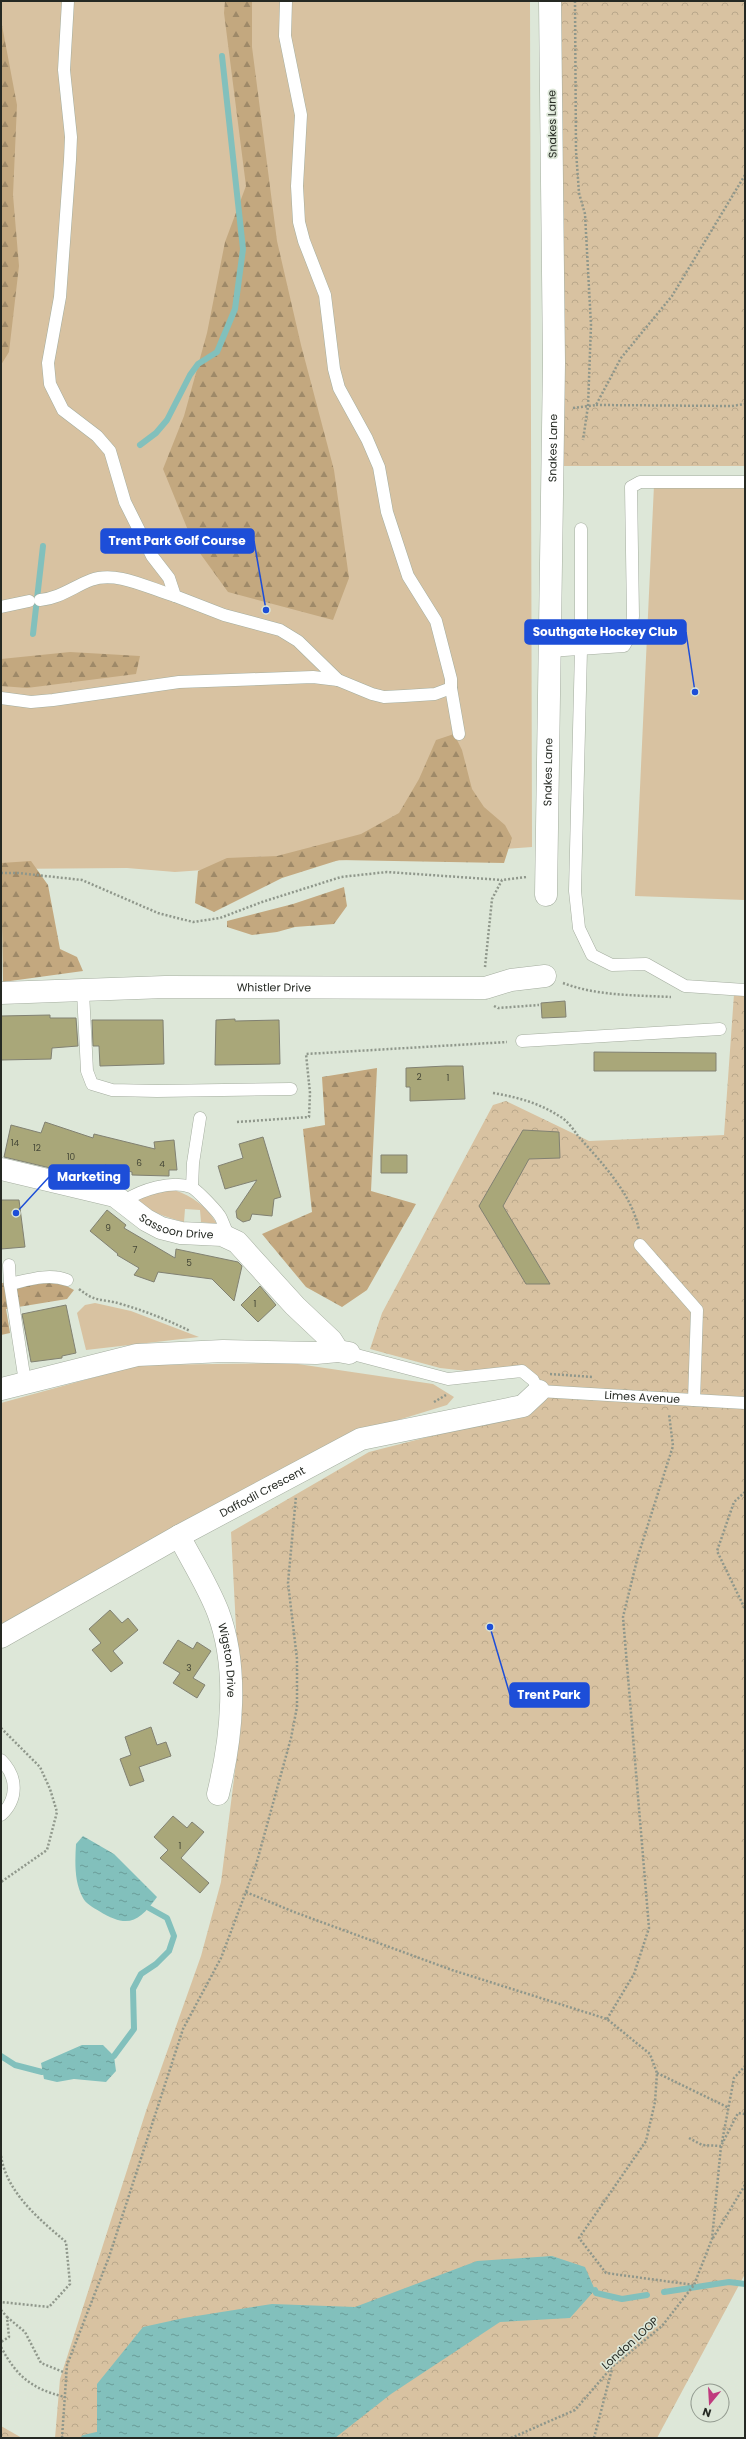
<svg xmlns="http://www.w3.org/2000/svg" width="746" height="2439" font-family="Poppins,sans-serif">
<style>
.grass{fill:#d8c2a1}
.forest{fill:url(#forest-firs)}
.park{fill:url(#park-crowns)}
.water{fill:url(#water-ripples)}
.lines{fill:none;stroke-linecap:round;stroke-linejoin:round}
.stream{stroke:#82c0bc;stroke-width:6}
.building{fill:#a9a779;stroke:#818172}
.service-casing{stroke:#a4ad9f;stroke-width:13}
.minor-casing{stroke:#a4ad9f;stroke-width:23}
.path{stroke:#8f978b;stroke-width:2.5;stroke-dasharray:2 2;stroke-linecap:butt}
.service{stroke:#fff;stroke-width:12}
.minor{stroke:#fff;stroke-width:22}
.labels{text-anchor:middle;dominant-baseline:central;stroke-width:3.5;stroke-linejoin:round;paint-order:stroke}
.number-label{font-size:9px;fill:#464838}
.street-label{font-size:11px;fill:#252923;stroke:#dde7d8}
.leader{fill:none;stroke:#1d4ed8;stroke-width:1.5}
.callout-dot{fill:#1d4ed8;stroke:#dde7d8;stroke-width:1.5}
.callout{fill:#1d4ed8;stroke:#1d4ed8;stroke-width:1.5}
.callout-label{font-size:12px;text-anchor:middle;font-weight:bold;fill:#fff}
</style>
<defs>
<pattern id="forest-firs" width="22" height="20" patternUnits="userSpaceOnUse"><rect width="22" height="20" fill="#c3a87f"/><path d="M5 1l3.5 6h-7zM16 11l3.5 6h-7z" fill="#9e8968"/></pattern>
<pattern id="park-crowns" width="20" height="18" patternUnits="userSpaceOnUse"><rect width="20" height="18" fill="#d8c2a1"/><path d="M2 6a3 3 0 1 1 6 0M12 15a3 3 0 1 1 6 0" fill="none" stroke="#b9a78a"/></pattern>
<pattern id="water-ripples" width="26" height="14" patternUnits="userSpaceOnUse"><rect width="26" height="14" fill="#82c0bc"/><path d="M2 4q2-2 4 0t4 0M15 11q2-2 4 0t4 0" fill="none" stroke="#6a9c98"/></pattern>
</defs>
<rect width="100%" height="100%" fill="#dde7d8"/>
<!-- grass -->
<path class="grass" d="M 1,1 L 530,1 L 532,847 L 175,872 L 127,868 L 1,869 Z
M 654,485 L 745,488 L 745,900 L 635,896 Z
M 174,1190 C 193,1196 207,1207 217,1224 L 201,1222 L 200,1210 L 185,1209 L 184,1222 C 165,1217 148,1212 136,1197 Z
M 95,1303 L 131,1311 L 199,1337 L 86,1350 L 77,1313 L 85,1305 Z
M 291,1363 L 433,1384 L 454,1397 L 447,1405 L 356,1433 L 1,1630 L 1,1403 L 139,1365 Z"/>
<!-- forest -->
<path class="forest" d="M 225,1 L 252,1 L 252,47 L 277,241 L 301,345 L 334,470 L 349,578 L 333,620 L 228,592 L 194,545 L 163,469 L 184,416 L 207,333 L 225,242 L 246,186 L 224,13 Z
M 1,20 L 17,105 L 13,195 L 19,266 L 9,352 L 1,365 Z
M 70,652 L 140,656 L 136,674 L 27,688 L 1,686 L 1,659 Z
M 454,734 L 462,750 L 472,789 L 484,807 L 505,825 L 512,838 L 504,863 L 339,860 L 282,878 L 214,912 L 195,903 L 198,871 L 227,858 L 277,856 L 361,834 L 399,813 L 419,779 L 436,740 Z
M 31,861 L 48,885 L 60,949 L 77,957 L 83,971 L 3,982 L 1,863 Z
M 344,887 L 347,906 L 334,924 L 295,927 L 277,932 L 252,935 L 227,927 L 227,921 L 293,904 Z
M 377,1068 L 371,1191 L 416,1204 L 367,1290 L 342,1307 L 306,1287 L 262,1234 L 312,1212 L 303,1129 L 325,1125 L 322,1077 Z
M 59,1282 L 74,1290 L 67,1299 L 6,1309 L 10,1333 L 1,1335 L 1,1283 Z"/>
<!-- park -->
<path class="park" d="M 560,1 L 745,1 L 745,466 L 562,466 Z
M 734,994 L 745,994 L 745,2274 L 657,2438 L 55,2438 L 60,2379 L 146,2111 L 201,1956 L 221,1882 L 241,1723 L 231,1532 L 369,1452 L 530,1411 L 540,1379 L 440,1368 L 370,1349 L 382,1313 L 493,1105 L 506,1101 L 589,1141 L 724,1135 Z
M 1,2426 L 22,2438 L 1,2438 Z"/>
<!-- water -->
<path class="water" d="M 83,1836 L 114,1854 L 157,1897 C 139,1922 128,1929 99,1911 C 94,1908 85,1903 83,1898 C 74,1882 75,1861 76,1844 Z
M 82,2045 L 103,2045 L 114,2056 L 116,2071 L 106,2082 L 74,2079 L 57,2082 L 44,2079 L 41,2063 Z
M 552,2256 L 585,2267 L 595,2290 L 570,2318 L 500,2322 L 391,2394 L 335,2438 L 98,2438 L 97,2435 L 97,2384 L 143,2327 L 184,2318 L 272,2304 L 355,2307 L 477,2261 Z"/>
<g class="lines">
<!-- stream -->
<path class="stream" d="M 140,445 L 156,433 L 167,420 L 190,375 L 198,364 L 217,352 L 235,309 L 243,249 L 222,56
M 33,634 L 43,546
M 1,2056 L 15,2065 L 42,2072
M 114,2056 L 134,2029 L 133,1989 L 141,1974 L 156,1964 L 169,1951 L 174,1936 L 167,1918 L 149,1908
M 595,2290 L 596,2293 L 622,2299 L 647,2295
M 664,2292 L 729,2282 L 745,2284
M 84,2438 L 97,2435"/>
</g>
<!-- building -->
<path class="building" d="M 565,1001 L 566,1017 L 542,1018 L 541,1003 Z
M 50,1015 L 50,1018 L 76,1018 L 78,1046 L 52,1048 L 51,1059 L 1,1060 L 1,1016 Z
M 235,1019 L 235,1021 L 279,1020 L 280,1064 L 215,1065 L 216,1020 Z
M 92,1020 L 163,1020 L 164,1064 L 100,1066 L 99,1046 L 93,1046 Z
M 594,1052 L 716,1053 L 716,1071 L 594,1071 Z
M 446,1066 L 463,1066 L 465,1099 L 410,1101 L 410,1087 L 406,1087 L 406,1068 Z
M 45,1122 L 93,1138 L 94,1134 L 155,1149 L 154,1142 L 174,1140 L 177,1170 L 169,1170 L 169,1176 L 132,1175 L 132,1172 L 105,1165 L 101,1180 L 4,1157 L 11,1125 L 41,1133 Z
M 523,1130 L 559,1132 L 560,1158 L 529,1159 L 503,1206 L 550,1284 L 526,1284 L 479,1206 Z
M 263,1137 L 281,1197 L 274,1199 L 272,1216 L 252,1214 L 250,1220 L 243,1222 L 237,1218 L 236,1211 L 257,1180 L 225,1189 L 218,1166 L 243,1158 L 239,1144 Z
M 381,1155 L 407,1155 L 407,1173 L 381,1173 Z
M 1,1200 L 19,1200 L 25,1247 L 1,1249 Z
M 107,1210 L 126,1225 L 124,1228 L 175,1258 L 176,1249 L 238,1262 L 242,1266 L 234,1301 L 212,1279 L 158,1272 L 154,1282 L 134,1275 L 139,1268 L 117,1255 L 118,1254 L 90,1231 Z
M 260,1286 L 276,1305 L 258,1322 L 241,1305 Z
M 66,1305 L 76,1353 L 62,1356 L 62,1358 L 31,1362 L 22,1314 Z
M 110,1610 L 122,1623 L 128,1618 L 138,1630 L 113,1651 L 123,1663 L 111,1672 L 92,1650 L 101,1643 L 89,1629 Z
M 178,1640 L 193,1649 L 197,1642 L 211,1651 L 193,1678 L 205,1685 L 197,1698 L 173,1683 L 180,1673 L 163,1663 Z
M 151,1727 L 157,1745 L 166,1742 L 171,1756 L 139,1767 L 144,1781 L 130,1786 L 120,1759 L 131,1755 L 125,1737 Z
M 173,1816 L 187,1828 L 192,1822 L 204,1832 L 181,1858 L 209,1883 L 200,1893 L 160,1858 L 168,1850 L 154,1837 Z"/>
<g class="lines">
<defs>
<g id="service">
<path d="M 68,1 L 64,70 L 71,137 L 70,160 L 60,297 L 48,363 L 50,384 L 63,410 L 97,436 L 110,451 L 125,502 L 152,556 L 169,578 L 175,596 L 224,615 L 280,630 L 298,641 L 338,680 L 372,694 L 384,697 L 404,696 L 435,694 L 451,688 L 451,679 L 436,621 L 408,576 L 387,512 L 379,467 L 367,439 L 339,388 L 334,369 L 325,295 L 304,241 L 299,222 L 297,186 L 301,115 L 285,36 L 286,1"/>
<path d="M 581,529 L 581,650 L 575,891 L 579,928 L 592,955 L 612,965 L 646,964 L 685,986 L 745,990"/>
<path d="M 40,600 C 60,598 73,587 91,580 C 117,570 150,589 175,596"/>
<path d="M 1,607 L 29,601"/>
<path d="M 549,651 L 624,646 L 631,634 L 633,616 L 631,487 L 640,482 L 745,482"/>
<path d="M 451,688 L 459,734"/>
<path d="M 1,698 L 31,702 L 53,700 L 179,682 L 313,677 L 338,680"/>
<path d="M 83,992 L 87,1071 L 92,1084 L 112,1090 L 157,1091 L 291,1089"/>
<path d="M 522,1041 L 720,1029"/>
<path d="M 192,1187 L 193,1163 L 200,1118"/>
<path d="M 124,1201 C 141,1190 171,1180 191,1187 C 196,1189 219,1213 221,1218 C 224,1225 227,1232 229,1238"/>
<path d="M 640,1245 L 697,1310 L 694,1400"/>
<path d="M 9,1265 L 10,1284 L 25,1382"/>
<path d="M 10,1284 C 28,1280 49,1273 67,1280"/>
<path id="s1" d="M 349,1353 L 448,1379 L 522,1371 L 533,1380 L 539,1391 L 745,1403"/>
<path d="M 1,1760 C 18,1777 18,1799 1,1815"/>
</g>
<g id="minor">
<path id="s2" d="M 546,895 L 554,363 L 550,1"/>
<path id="s3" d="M 1,993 L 165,987 L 485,988 L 511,980 L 545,976"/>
<path id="s4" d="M 1,1169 L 115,1196 L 146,1220 L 161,1228 L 181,1233 L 222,1235 L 237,1242 L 295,1306 L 331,1340 L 338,1351"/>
<path d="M 1,1389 L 137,1355 L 223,1351 L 316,1353 L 338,1351 L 349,1353"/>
<path id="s5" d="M 179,1536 C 192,1561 208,1586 218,1612 C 239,1668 232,1737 218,1794"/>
<path id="s6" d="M 1,1637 L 179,1536 L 361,1439 L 523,1406 L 539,1391"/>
</g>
</defs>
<!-- service casing -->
<use href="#service" class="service-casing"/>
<!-- minor casing -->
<use href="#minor" class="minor-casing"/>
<!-- path -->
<path class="path" d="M 575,1 L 576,151 L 579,193 L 585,214 L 591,325 L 588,406 L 583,440
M 596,405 L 732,406 L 745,404
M 573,408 L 596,405 L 621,358 L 672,296 L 745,175
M 1,873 L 18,873 L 82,880 L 158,913 L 193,922 L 220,918 L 262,902 L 341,877 L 387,872 L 502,880
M 485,967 L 492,899 L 502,880 L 527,877
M 563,983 C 597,996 634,995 671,997
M 494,1006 L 498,1008 L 539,1005
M 493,1093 C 517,1097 539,1103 559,1116 C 567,1120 573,1129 578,1136 C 602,1163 632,1194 639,1230
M 237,1122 L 309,1117 L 310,1093 L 306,1054 L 507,1042
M 79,1289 C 96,1303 101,1298 121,1304 C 145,1311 168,1320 190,1331
M 550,1374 L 593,1377
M 434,1402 L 446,1395
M 745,1492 L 734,1502 L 717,1551 L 745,1609
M 1,1728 L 40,1767 L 50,1789 L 57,1812 L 47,1850 L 1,1882
M 246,1892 L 294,1912 L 452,1970 L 607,2019 L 650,2054 L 657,2073 L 655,2102 L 646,2141 L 579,2238 L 606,2273 L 694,2285
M 607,2019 L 634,1974 L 649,1928 L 623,1617 L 638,1556 L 673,1446 L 669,1414
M 657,2073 L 729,2108
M 689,2138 L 702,2145 L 721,2146
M 722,2142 L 734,2078 L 745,2066
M 1,2156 C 7,2193 39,2219 66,2242 L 70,2284 L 49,2307 L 1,2302
M 713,2238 L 745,2185
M 1,2310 L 7,2317 L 9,2337 L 1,2342
M 7,2317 L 25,2332 L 41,2363 L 66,2373
M 1,2347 C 17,2377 32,2389 65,2397
M 62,2438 L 67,2365 L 109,2257 L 183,2029 L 221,1958 L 256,1865 L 291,1738 L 297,1707 L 297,1659 L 288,1583 L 296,1496
M 511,2438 L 575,2410 L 612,2367 L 662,2326 L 694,2285 L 712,2239 L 721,2146 L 738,2113 L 745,2114
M 594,2438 L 612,2369"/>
<!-- service -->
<use href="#service" class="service"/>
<!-- minor -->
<use href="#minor" class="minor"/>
</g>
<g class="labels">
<!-- number labels -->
<g class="number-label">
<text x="419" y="1077">2</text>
<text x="448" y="1078">1</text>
<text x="15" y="1143">14</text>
<text x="37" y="1148">12</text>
<text x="71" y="1157">10</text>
<text x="139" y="1163">6</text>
<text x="162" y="1164">4</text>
<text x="108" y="1228">9</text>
<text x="135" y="1250">7</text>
<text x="189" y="1263">5</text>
<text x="255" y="1304">1</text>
<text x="189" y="1668">3</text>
<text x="180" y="1846">1</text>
</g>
<!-- street labels -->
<g class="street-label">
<text transform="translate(552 124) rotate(-91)">Snakes Lane</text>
<text stroke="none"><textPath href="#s2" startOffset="447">Snakes Lane</textPath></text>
<text stroke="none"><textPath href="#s2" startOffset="123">Snakes Lane</textPath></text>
<text stroke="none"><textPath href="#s3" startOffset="273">Whistler Drive</textPath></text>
<text stroke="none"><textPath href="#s4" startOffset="188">Sassoon Drive</textPath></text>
<text stroke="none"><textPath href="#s1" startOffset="307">Limes Avenue</textPath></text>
<text stroke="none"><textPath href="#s6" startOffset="299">Daffodil Crescent</textPath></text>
<text stroke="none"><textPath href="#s5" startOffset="135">Wigston Drive</textPath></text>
<text transform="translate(630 2343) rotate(-42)">London LOOP</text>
</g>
</g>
<!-- callouts -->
<path class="leader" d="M266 610L254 541M695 692L686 632M16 1213L49 1177M490 1627L510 1695"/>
<g class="callout-dot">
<circle cx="266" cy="610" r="4"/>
<circle cx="695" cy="692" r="4"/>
<circle cx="16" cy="1213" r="4"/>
<circle cx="490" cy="1627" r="4"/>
</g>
<g class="callout">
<rect x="101" y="529" width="153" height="24" rx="4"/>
<rect x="525" y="620" width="161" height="24" rx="4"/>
<rect x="49" y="1165" width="80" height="24" rx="4"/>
<rect x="510" y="1683" width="79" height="24" rx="4"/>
</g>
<g class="callout-label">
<text x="177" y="545">Trent Park Golf Course</text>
<text x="605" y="636">Southgate Hockey Club</text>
<text x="89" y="1181">Marketing</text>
<text x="549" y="1699">Trent Park</text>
</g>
<!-- border -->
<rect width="746" height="2439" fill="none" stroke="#252923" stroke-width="4"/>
<!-- north arrow -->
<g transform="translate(710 2403) rotate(198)"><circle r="19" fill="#dde7d8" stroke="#939b90"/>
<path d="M0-3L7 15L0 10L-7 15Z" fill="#c03b7e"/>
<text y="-6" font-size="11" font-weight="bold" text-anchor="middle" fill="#252923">N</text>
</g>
</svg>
